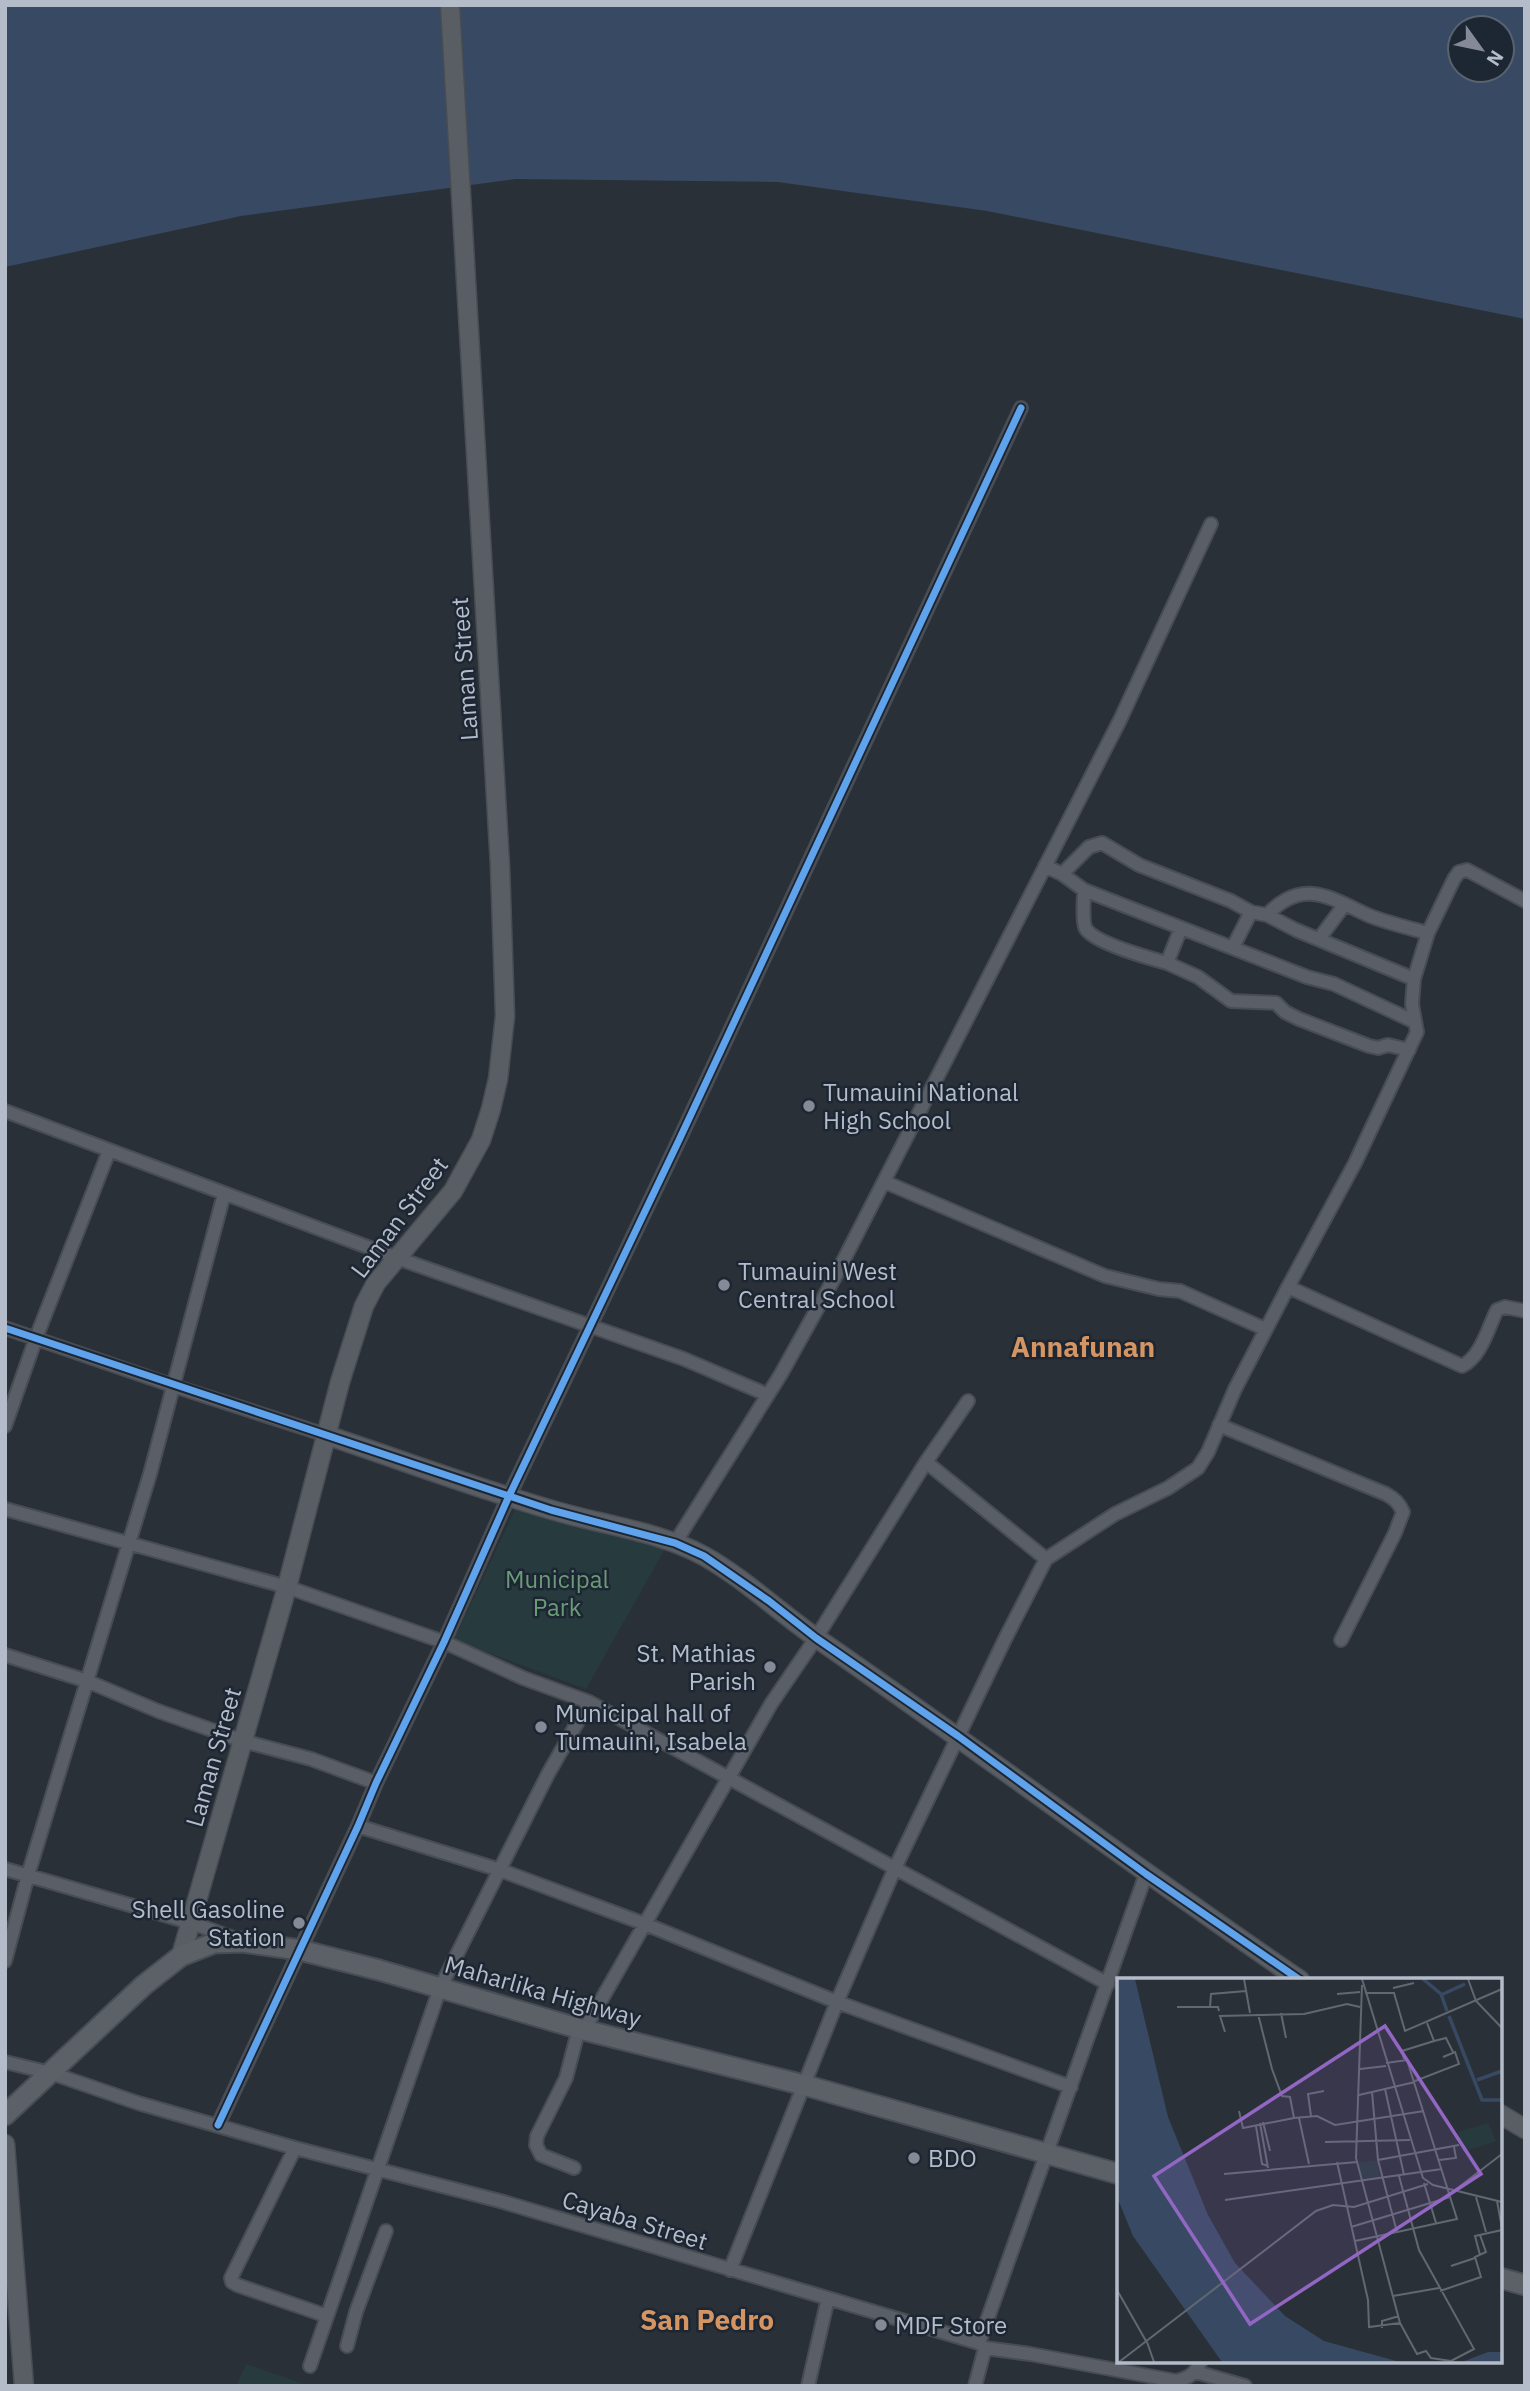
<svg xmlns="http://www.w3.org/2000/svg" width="1530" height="2391" font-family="'IBM Plex Sans',sans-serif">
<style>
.green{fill:#273a3e}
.water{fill:#384963;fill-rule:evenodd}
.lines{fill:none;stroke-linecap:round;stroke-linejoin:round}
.street-casing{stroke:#484c53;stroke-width:16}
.secondary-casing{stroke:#484c53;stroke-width:21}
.primary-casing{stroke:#484c55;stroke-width:23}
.street{stroke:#5a5e66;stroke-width:12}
.secondary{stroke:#595d64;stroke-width:18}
.primary{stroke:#5c6168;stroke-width:19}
.cycleway-casing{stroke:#1d2633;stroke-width:11}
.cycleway{stroke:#60a3ed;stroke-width:7}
.poi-dot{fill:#848b96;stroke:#1d2633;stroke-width:2.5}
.labels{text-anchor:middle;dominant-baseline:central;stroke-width:5;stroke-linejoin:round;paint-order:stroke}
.street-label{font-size:24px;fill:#b4bcc9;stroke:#1d2633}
.poi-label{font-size:24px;fill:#b4bcc9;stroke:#1d2633;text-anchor:start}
.park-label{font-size:24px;fill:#6b9a76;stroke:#1d2633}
.quarter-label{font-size:28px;font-weight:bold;fill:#d59563;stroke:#1d2633}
.inset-river{fill:none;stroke:#384963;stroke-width:3.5}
.inset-road{fill:none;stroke:#616872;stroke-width:2}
.view{fill:#9266c3;fill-opacity:0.15;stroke:#9266c3;stroke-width:3.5}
.inset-edge{fill:none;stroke:#b4bcc9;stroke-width:3.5}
</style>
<rect width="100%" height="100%" fill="#2a3038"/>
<!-- green -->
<path class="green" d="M 518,1503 L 666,1547 L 586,1689 L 454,1640 Z
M 246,2364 L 310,2386 L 236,2386 Z"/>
<!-- water -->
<path class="water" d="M 5,5 L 1525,5 L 1525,319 L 987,211 L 778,182 L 515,179 L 241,216 L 5,267 ZM 1460,28 L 1502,28 L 1502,70 L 1460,70 Z"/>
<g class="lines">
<defs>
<path id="street" d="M 1045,866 L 1062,874 L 1084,890 L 1307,977 L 1334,984 L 1415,1022
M 1062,874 L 1089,847 L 1102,843 L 1139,865 L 1231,901 L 1251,912 L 1267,915 L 1296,930 L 1414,979
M 1084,890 C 1084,899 1082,923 1086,929 C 1095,943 1149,958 1167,963 L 1181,928
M 1267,915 C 1303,877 1330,898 1370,916 C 1389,923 1408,928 1428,933
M 1319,939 L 1345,904
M 1233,947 L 1251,912
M 1167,963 L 1198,977 L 1231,1001 L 1276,1003 L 1285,1012 L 1299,1019 L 1369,1046 L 1378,1048 L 1388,1045 L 1409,1050
M 5,1111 L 397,1258 L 684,1359 L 768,1395
M 885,1182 L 1105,1276 L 1159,1289 L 1180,1291 L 1265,1329
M 1288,1287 L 1355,1163 L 1417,1032 L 1412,1004 L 1414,979 L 1428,933 L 1454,879 L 1459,872 L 1467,870 L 1525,901
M 5,1328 L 174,1386 L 326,1435
M 1219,1425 L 1386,1494 C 1395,1499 1399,1503 1403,1512 L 1395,1533 L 1341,1640
M 5,1426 L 36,1338 L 109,1151
M 926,1462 L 1046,1559
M 5,1509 L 287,1587 L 444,1642 L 523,1678 L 589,1702 L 1108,1984
M 675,1543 L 781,1374 L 836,1275 L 1120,720 L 1211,524
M 5,1655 L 87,1681 L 158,1711 L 243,1741 L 311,1759 L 376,1783
M 358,1826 L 500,1870 L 645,1924 L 837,2002 L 1071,2087
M 5,1869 L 192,1923 L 236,1939
M 5,1961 L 28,1875 L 150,1474 L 224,1194
M 584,2030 L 771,1704 L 816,1638 L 926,1462 L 968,1401
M 5,2062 L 51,2073 L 138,2103 L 295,2148 L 500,2201 L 979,2343 L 985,2348 L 1030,2354 L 1176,2381 C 1189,2378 1195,2374 1201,2361
M 218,2125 L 358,1826 L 376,1783 L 444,1642 L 509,1496 L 680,1138 L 1021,408
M 295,2148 L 231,2278 L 232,2282 L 237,2285 L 327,2316
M 574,2168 L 541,2155 L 536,2145 L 537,2136 L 566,2078 L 579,2028
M 730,2270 L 837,2002 L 895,1868 L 1005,1639 L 1046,1559 L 1115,1514 L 1168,1488 L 1198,1468 L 1208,1452 L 1235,1389 L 1288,1287 L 1462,1366 C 1481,1357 1488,1328 1497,1310 L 1505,1307 L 1525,1311
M 979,2343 L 1146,1874
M 347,2346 L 356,2312 L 386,2231
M 310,2366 L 440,1988 L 548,1774 L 589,1702
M 1196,2372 L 1245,2386
M 808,2386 L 828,2298
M 975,2386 L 985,2348"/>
<path id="secondary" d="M 326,1435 C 401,1460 476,1488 552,1510 C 602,1525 658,1531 704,1556 C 745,1579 780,1613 818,1639 C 980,1751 1137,1869 1300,1980
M 181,1956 L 287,1587 L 340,1382 L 364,1306 L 376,1283 L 453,1191 L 481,1140 L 491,1109 L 498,1079 L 505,1016 L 500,866 L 450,5
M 1500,2114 L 1525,2129
M 5,2144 L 24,2386"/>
<path id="primary" d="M 5,2115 L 144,1985 L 181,1956 L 214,1943 L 243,1942 L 300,1950 L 379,1970 L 584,2030 L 804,2085 L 1119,2174
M 1500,2278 L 1525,2285"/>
</defs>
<!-- street casing -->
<use href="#street" class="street-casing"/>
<!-- secondary casing -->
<use href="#secondary" class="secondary-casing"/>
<!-- primary casing -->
<use href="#primary" class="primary-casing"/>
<!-- street -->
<use href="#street" class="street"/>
<!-- secondary -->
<use href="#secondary" class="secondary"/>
<!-- primary -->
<use href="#primary" class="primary"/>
<defs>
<path id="cycleway" d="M 5,1328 L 551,1510 L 675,1543 L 704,1556 L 769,1601 L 816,1638 L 958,1736 L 1146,1874 L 1300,1980
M 218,2125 L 358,1826 L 376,1783 L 444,1642 L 509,1496 L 680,1138 L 1021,408"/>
</defs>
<!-- cycleway casing -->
<use href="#cycleway" class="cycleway-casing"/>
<!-- cycleway -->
<use href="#cycleway" class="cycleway"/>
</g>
<!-- markers -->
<g class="poi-dot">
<circle cx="809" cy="1106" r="7"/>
<circle cx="724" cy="1285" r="7"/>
<circle cx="770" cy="1667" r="7"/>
<circle cx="541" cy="1727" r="7"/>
<circle cx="299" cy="1923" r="7"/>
<circle cx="914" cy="2158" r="7"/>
<circle cx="881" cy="2325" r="7"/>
</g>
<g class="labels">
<!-- street labels -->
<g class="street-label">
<text transform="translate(464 669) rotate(-94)">Laman Street</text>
<text transform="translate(399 1217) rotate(-53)">Laman Street</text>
<text transform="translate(213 1757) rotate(-74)">Laman Street</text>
<text transform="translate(543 1991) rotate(16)">Maharlika Highway</text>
<text transform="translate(635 2220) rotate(17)">Cayaba Street</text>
</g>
<!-- poi labels -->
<g class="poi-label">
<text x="823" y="1092">Tumauini National<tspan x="823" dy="28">High School</tspan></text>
<text x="738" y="1271">Tumauini West<tspan x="738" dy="28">Central School</tspan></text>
<text x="756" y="1653" text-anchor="end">St. Mathias<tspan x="756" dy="28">Parish</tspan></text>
<text x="555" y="1713">Municipal hall of<tspan x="555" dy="28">Tumauini, Isabela</tspan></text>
<text x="285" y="1909" text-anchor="end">Shell Gasoline<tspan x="285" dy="28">Station</tspan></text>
<text x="928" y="2158">BDO</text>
<text x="895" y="2325">MDF Store</text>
</g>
<!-- park labels -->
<g class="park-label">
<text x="557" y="1579">Municipal<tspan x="557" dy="28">Park</tspan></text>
</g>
<!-- quarter labels -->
<g class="quarter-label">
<text x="1083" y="1346">Annafunan</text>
<text x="707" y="2319">San Pedro</text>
</g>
</g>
<!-- overview -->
<g transform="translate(1117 1978)">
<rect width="385" height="385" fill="#2a3038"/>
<path d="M 371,145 L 379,163 L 346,174 L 341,154 ZM 260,183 L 263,199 L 246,201 L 241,184 Z" fill="#273a3e"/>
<path d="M 0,1 L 18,1 L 51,139 L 91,237 L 118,285 L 168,338 L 207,363 L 283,384 L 105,384 L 16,258 L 0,219 ZM 371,374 L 385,374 L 385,384 L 345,384 Z" fill="#384963"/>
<path class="inset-river" d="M 306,1 L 324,16 L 330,33M 324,17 L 348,6M 332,38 L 365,122 L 385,122M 360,102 L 385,93"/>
<path class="inset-road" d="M 127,1 L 133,35M 245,1 L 306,200 L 316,207 L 385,224M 351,1 L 359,23 L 385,50M 276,10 L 297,5M 248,15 L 277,15 L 288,53 L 385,11M 220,16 L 243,14M 60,29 L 101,29 L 102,33M 93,29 L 94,16 L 129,13M 164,35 L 169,60M 141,36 L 155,91 L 165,118 L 173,119 L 177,140 L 200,138 L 218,147 L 307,133M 108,54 L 103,38 L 187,36 L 230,26 L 243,29M 317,63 L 329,60 L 336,74M 287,81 L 285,73 L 317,63 L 310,45M 243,91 L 269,88M 298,103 L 342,86 L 338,74 L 326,79M 268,111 L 287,197M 255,114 L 261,182 L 280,254 L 340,241 L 290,82 L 269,85M 242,117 L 298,104M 122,133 L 126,150 L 177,140M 194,138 L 191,116 L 207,113M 182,140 L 192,186M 146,144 L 153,173M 143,145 L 151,190M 139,148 L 145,186 L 151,188M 208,164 L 293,162M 261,182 L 342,167M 322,182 L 339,180 L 337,169M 220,184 L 251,322 L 252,349 L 283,345 L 239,180 L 245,7M 107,196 L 240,184M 282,198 L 302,272 L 357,371 L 334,383 L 314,380 L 309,373 L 300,376 L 283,345M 307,205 L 319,245M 338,212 L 385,176M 359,219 L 369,254M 108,222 L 325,191M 380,223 L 385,250M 234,249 L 333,219M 238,263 L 280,254M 363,277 L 358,258 L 385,252M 334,288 L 358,280M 0,312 L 29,363M 323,313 L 364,299 L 358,279 L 369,274 L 363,257M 276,318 L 322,310M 265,350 L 265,343 L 282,338M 30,364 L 37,384M 2,384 L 199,233 L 216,227 L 237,229 L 311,206"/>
<path class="view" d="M 268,48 L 364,196 L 133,346 L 37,198 Z"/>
<rect width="385" height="385" class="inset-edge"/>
</g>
<!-- border -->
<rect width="1530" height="2391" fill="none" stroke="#b4bcc9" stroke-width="14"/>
<!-- north arrow -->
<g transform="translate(1481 49) rotate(123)"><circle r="33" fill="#1d2633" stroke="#59626f" stroke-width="2"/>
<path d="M0-5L12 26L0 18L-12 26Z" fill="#848b96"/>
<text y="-10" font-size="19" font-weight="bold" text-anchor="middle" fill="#b4bcc9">N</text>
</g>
</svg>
